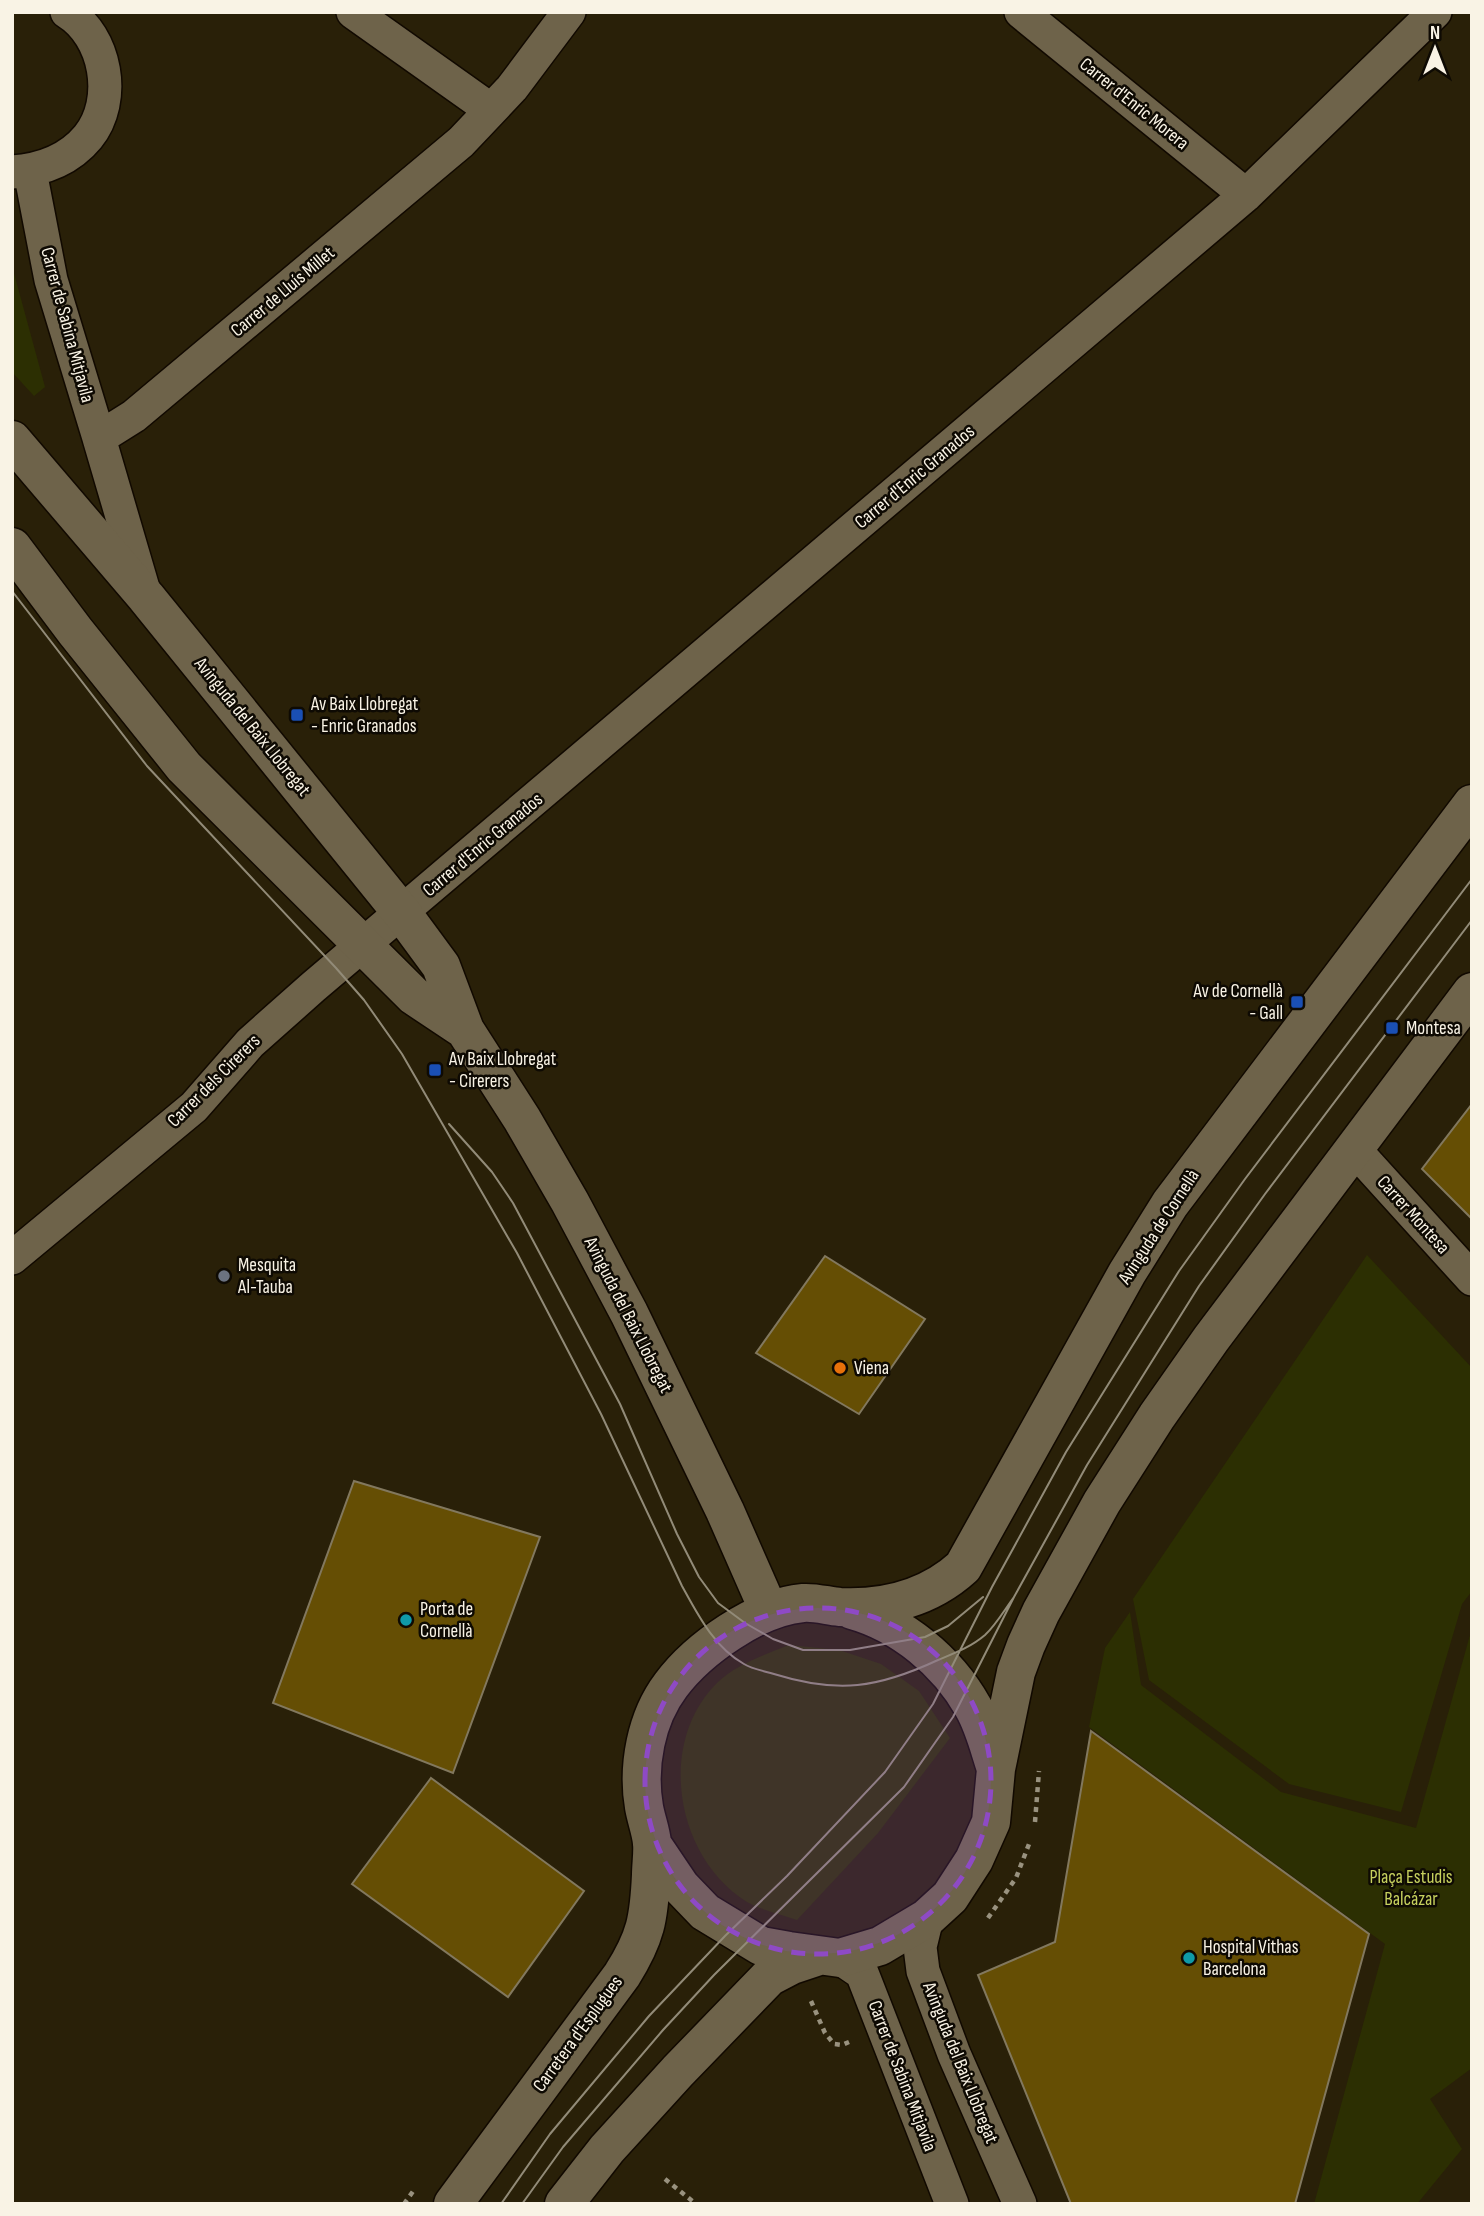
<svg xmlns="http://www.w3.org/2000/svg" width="1484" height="2216" font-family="'Sofia Sans Condensed',sans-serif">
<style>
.green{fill:#2c2f02}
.building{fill:#654e04;stroke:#82785e;stroke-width:2}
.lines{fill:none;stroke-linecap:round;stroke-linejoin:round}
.minor-casing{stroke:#110900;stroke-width:36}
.tertiary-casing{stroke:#110900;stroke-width:41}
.path{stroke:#99927f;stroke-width:4.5;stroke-dasharray:5 5;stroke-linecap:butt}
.minor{stroke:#6e634a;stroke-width:33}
.tertiary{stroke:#6e634a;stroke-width:38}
.tram{stroke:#928b78;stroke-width:2}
.marked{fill:#8e4ac5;fill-opacity:0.2;stroke:#8e4ac5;stroke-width:5;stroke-dasharray:14 9;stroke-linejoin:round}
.transit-dot{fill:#1a4fb4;stroke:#0e0a03;stroke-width:2.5}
.worship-dot{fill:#6b7280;stroke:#0e0a03;stroke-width:2.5}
.food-dot{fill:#e8710a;stroke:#0e0a03;stroke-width:2.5}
.culture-dot{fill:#0f9aa8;stroke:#0e0a03;stroke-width:2.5}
.labels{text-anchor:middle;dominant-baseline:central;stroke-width:5;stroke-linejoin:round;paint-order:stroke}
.street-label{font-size:19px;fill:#f9f3e5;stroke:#0e0a03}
.poi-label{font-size:19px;fill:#f9f3e5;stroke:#0e0a03;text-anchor:start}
.park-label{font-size:19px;fill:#c7d15e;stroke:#0e0a03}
</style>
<rect width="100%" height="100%" fill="#292008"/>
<!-- green -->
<path class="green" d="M 12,266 L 45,387 L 34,396 L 12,372 Z
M 1367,1255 L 1472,1368 L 1472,1591 L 1462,1604 L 1401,1812 L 1289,1784 L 1149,1680 L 1133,1599 Z
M 1130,1612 L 1141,1685 L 1281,1792 L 1416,1828 L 1472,1628 L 1472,2068 L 1430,2099 L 1462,2149 L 1417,2204 L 1314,2204 L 1385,1944 L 1089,1727 L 1105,1648 Z
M 789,1645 L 839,1650 L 881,1664 L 919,1691 L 950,1738 L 878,1833 L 797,1920 C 781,1914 761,1910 747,1902 C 675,1857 656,1742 718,1682 C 737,1664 764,1655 789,1645 Z"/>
<!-- building -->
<path class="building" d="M 1472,1104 L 1472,1219 L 1422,1169 Z
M 825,1256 L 925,1319 L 859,1414 L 756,1353 Z
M 354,1481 L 540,1537 L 453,1773 L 273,1703 Z
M 1091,1731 L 1369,1934 L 1295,2204 L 1071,2204 L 978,1975 L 1055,1942 Z
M 431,1778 L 584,1891 L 508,1997 L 352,1884 Z"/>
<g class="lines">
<defs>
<path id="minor" d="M 353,12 L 491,110
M 1021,12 L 1246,195
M 30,171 L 51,280 L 99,438
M 12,172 C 41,170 69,160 88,137 C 118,100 106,36 67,12
M 145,595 L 99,438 L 134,416 L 461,142 L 512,88 L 569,12
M 1355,1150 L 1472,1279
M 12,1258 L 194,1107 L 250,1043 L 313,987 L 1246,195 L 1435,12
M 927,1918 L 920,1947 L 923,1971 L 954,2054 L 1020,2204
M 840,1958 L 862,1973 L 952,2204"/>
<path id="tertiary" d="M 12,440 L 146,597 L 402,913 L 441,966 L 465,1030 L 522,1119 L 570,1202 L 629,1313 L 725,1511 L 769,1611
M 12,547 L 75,631 L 184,767 L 414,996 L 465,1030
M 852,1610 C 902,1624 947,1661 973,1707 C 984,1726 989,1748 996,1769
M 652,1844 L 681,1887 L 705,1912 L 761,1946 L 789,1951 L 840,1958 L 880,1946 L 927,1918 L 950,1897 L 974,1860 L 991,1822 L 996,1769 L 1016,1672 L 1026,1645 L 1041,1612 L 1102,1502 L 1157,1416 L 1211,1339 L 1472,992
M 453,2204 L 622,1975 C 646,1937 649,1918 651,1875 C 651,1865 653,1853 652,1843 C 651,1831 646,1819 644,1807 C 637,1766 646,1718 671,1685 C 698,1649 757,1607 803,1603 C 815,1602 828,1606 840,1607 C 885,1609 929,1598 963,1567 L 1127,1273 L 1170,1204 L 1472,804
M 564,2204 L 607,2149 L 678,2071 L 769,1977 L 792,1965 L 819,1956"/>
</defs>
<!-- minor casing -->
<use href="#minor" class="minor-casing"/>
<!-- tertiary casing -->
<use href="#tertiary" class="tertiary-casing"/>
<!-- path -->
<path class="path" d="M 1035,1822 L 1039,1771
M 988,1918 L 1016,1878 L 1029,1844
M 811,2001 L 825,2033 L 834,2044 L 842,2045 L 849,2042
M 665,2179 L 696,2204
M 404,2204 L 414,2190"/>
<!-- minor -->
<use href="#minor" class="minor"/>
<!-- tertiary -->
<use href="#tertiary" class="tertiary"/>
<!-- tram -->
<path class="tram" d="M 12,591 L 147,766 L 336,968 L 364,1000 L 402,1054 L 517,1253 L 601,1414 L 682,1586 C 698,1615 714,1647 744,1664 C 752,1669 764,1671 774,1674 C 838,1694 878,1688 938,1660 C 955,1653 971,1647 985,1635 C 996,1625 1005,1609 1014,1597
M 449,1124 L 492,1172 L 513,1203 L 620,1404 L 677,1534 L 699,1577 L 718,1603 L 745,1623 L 773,1639 L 803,1650 L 850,1650 L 925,1637 L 948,1626 L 983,1597
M 501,2204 L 550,2134 L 649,2016 L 725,1936 L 787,1876 L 885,1772 L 933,1704 L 992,1587 L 1066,1452 L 1179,1271 L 1245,1179 L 1472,879
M 522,2204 L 563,2147 L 663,2030 L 714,1975 L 904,1787 L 953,1717 L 1014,1597 L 1087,1465 L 1199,1286 L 1265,1194 L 1472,920"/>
</g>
<!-- marked area -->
<path class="marked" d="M645 1781a173 173 0 1 1 346 0a173 173 0 1 1-346 0Z"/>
<!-- markers -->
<g class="transit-dot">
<rect x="290" y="708" width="14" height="14" rx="3.5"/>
<rect x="1290" y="995" width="14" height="14" rx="3.5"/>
<rect x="1385" y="1021" width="14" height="14" rx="3.5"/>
<rect x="428" y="1063" width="14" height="14" rx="3.5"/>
</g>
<circle class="worship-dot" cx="224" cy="1276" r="7"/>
<circle class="food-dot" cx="840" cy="1368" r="7"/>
<g class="culture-dot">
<circle cx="406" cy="1620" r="7"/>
<circle cx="1189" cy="1958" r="7"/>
</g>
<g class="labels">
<!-- street labels -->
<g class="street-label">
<text transform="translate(1134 104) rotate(39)">Carrer d'Enric Morera</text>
<text transform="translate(283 292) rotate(-40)">Carrer de Lluís Millet</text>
<text transform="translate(67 325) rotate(75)">Carrer de Sabina Mitjavila</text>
<text transform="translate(915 477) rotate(-40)">Carrer d'Enric Granados</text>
<text transform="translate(252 727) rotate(51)">Avinguda del Baix Llobregat</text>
<text transform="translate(483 845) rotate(-40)">Carrer d'Enric Granados</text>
<text transform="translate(214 1081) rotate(-45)">Carrer dels Cirerers</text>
<text transform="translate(1413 1215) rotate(48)">Carrer Montesa</text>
<text transform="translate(1159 1227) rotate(-57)">Avinguda de Cornellà</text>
<text transform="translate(628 1315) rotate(63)">Avinguda del Baix Llobregat</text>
<text transform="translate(578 2034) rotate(-54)">Carretera d'Esplugues</text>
<text transform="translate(960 2063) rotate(68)">Avinguda del Baix Llobregat</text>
<text transform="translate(902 2076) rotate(69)">Carrer de Sabina Mitjavila</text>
</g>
<!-- poi labels -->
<g class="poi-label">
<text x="311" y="704">Av Baix Llobregat<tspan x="311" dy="22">- Enric Granados</tspan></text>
<text x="1283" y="991" text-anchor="end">Av de Cornellà<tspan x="1283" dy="22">- Gall</tspan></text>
<text x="1406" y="1028">Montesa</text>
<text x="449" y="1059">Av Baix Llobregat<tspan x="449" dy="22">- Cirerers</tspan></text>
<text x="238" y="1265">Mesquita<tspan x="238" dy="22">Al-Tauba</tspan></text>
<text x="854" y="1368">Viena</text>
<text x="420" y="1609">Porta de<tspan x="420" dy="22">Cornellà</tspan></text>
<text x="1203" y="1947">Hospital Vithas<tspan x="1203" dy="22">Barcelona</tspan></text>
</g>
<!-- park labels -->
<g class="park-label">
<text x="1411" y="1877">Plaça Estudis<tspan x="1411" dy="22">Balcázar</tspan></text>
</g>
</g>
<!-- border -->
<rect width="1484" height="2216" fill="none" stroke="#f9f3e5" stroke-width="28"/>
<!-- north arrow -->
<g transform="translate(1435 49)" stroke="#0e0a03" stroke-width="5" paint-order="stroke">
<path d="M0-5L12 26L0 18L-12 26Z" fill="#f9f3e5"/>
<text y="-10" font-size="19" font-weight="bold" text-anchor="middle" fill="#f9f3e5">N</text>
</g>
</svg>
